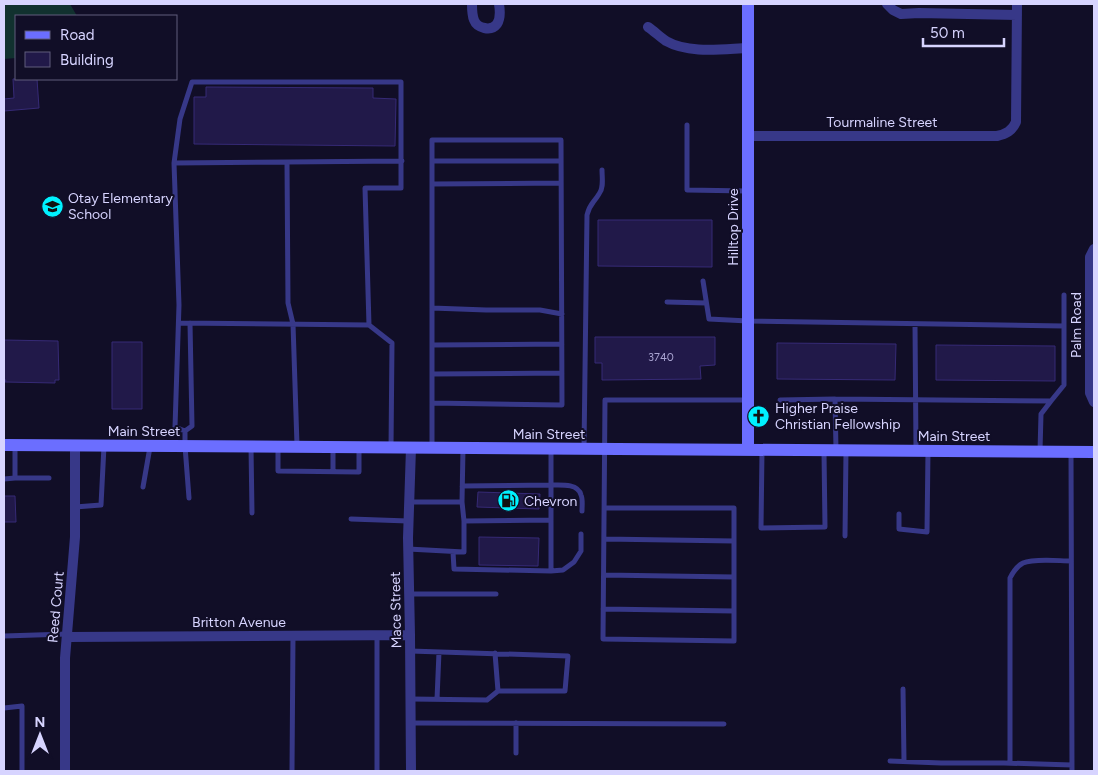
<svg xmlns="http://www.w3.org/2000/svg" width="1098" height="775" font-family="Figtree,sans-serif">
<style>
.green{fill:#11312f}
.building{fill:#211949;stroke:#362a76}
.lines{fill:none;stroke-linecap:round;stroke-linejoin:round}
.service{stroke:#373888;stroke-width:5}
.minor{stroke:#373888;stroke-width:10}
.secondary{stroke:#6b6eff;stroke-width:12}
.labels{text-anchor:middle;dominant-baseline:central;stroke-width:4;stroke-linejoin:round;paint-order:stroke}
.number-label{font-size:11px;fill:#aaa5d2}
.street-label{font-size:14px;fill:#d7d4ff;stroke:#110e27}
.poi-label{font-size:14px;fill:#d7d4ff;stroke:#110e27;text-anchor:start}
</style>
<rect width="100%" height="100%" fill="#110e27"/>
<!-- green -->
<path class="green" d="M 4,4 L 70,4 L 77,16 L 16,16 L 16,58 L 4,59 Z"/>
<!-- building -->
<path class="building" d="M 13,79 L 37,79 L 39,108 L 4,111 L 4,99 L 14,98 Z
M 206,87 L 373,88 L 373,98 L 396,99 L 395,146 L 194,144 L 194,97 L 206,97 Z
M 598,220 L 712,220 L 712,267 L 598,266 Z
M 595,337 L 715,337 L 715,365 L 700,366 L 701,379 L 602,380 L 602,363 L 595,363 Z
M 4,340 L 58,341 L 59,380 L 55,380 L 55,383 L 5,382 L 6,380 L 4,380 Z
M 112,342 L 142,342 L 142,409 L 112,409 Z
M 777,343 L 896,344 L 895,380 L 777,379 Z
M 936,345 L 1055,346 L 1055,381 L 936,380 Z
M 478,492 L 540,494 L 539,509 L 477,507 Z
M 4,496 L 15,496 L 16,522 L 4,522 Z
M 479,537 L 539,538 L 538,566 L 479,565 Z"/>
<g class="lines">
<!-- service -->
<path class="service" d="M 687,125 L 687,190 L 747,191
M 432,161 L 561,161
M 287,162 L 402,161
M 174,163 L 287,162 L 288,303 L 293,324 L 297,445
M 432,184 L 561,183
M 703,281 L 709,319 L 748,321 L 1064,326
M 667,302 L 706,303
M 432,308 L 486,310 L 540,310 L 562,314
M 179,323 L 369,325 L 365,188 L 401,188 L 401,82 L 192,82 L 180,119 L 174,163 L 179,305 L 175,427 L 185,431
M 915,324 L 916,451
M 369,325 L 392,343 L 391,448
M 432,345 L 562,344
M 432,374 L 562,373
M 835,399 L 1051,401 L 1041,414 L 1040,451
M 780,400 L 835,399 L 836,450
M 1051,401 L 1064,385 L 1064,295
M 432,403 L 562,405 L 561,140 L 432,140 L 432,448
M 185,431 L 192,426 L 190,323
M 185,431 L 185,446 L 189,498
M 15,446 L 15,478 L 49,478
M 251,447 L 252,513
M 278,448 L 278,471 L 359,472 L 359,448
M 584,449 L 587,215 C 590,203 593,204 599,194 C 604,188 602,178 602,170
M 762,451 L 761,528 L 825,527 L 824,452
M 1071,452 L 1072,771
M 333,471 L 333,448
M 4,479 L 15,478
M 462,486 L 551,485 L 551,449
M 143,487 L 150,447
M 410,502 L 462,502 L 463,449
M 462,502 L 464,521 L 551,520
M 75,507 L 101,505 L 104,446
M 605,508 L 734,508 L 734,641 L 603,639 L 605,400 L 747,400
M 899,514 L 899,529 L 927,532 L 928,451
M 351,519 L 408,521
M 845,536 L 846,451
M 604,539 L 734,541
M 408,549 L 464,552 L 464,521
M 453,552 L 454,569 L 551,571 L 551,485 C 560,485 578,483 581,495 C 583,499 582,506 582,511
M 551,571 L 563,570 L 574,562 L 581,551 L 581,534
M 604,575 L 734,577
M 409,594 L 496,594
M 603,609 L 734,611
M 4,636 L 67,634
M 377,636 L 377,771
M 410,651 L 568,656 L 565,691 L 498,691 L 487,700 L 411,699
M 495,653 L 498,691
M 903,689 L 904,761
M 437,699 L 439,652
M 4,708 L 22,706 L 22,771
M 411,723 L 724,724
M 516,753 L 516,723
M 890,761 L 941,763 L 1004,763 L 1072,765
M 1010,763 L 1010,578 C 1013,572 1017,566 1023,563 C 1034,558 1059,561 1071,561
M 292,771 L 293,636"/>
<!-- minor -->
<path class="minor" d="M 472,4 C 472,9 472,15 474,20 C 477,28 491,32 497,24 C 501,18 500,10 499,4
M 887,4 L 893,10 L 901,14 L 919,13 L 1017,15
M 648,27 C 654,31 660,37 666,41 C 689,54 722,49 748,48
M 748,136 L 997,136 C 1006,134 1012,131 1016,122 L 1017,4
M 1094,249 L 1090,257 L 1090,393 L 1094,402
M 67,637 L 410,635
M 65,771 L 65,658 L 75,537 L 75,446
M 411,771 L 410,635 L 408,538 L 411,448"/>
<!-- secondary -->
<path class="secondary" d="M 748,4 L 748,450
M 4,445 L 1094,452"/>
</g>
<!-- icons -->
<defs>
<symbol id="school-disc" viewBox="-11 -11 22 22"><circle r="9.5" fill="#00f1ff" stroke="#110e27"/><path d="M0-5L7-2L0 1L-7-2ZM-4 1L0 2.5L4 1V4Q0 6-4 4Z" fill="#111"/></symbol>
<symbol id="church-disc" viewBox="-11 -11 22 22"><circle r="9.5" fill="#00f1ff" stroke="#110e27"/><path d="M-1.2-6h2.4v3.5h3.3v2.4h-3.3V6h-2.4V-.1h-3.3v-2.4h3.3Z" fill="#111"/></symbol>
<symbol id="fuel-disc" viewBox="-11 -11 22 22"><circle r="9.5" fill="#00f1ff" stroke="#110e27"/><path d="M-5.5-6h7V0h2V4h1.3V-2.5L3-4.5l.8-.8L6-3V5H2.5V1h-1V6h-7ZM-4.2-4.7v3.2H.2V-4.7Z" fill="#111"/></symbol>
</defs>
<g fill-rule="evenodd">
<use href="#school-disc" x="40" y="194" width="25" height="25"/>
<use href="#church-disc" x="746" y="404" width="25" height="25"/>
<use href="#fuel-disc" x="496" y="488" width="25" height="25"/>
</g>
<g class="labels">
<!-- number labels -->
<g class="number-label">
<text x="661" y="357">3740</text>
</g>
<!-- street labels -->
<g class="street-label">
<text x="882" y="122">Tourmaline Street</text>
<text transform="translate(733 227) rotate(-90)">Hilltop Drive</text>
<text transform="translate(1076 325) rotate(-90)">Palm Road</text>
<text x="144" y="431">Main Street</text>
<text x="549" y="434">Main Street</text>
<text x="954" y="436">Main Street</text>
<text transform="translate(56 607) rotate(-85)">Reed Court</text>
<text transform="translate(396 610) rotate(-91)">Mace Street</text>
<text x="239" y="622">Britton Avenue</text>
</g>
<!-- poi labels -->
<g class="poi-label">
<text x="68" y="198">Otay Elementary<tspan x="68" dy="16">School</tspan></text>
<text x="775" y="408">Higher Praise<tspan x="775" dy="16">Christian Fellowship</tspan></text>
<text x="524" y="501">Chevron</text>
</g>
</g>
<!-- border -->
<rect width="1098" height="775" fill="none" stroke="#d7d4ff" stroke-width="10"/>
<!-- legend -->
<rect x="15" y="15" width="162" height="65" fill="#110e27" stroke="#605d7d"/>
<rect x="25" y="31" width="25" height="8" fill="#6b6eff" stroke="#605d7d"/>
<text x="60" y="40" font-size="15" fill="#d7d4ff">Road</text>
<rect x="25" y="52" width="25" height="15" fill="#211949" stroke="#605d7d"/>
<text x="60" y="65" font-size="15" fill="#d7d4ff">Building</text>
<!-- north arrow -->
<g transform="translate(40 735)" stroke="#110e27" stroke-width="4" paint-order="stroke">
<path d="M0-4L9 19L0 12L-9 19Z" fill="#d7d4ff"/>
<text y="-8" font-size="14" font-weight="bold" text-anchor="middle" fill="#d7d4ff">N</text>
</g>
<!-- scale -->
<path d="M923 38v8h81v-8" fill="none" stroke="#d7d4ff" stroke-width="2.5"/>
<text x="930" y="38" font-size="15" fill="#d7d4ff" stroke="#110e27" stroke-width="4" paint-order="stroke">50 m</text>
</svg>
